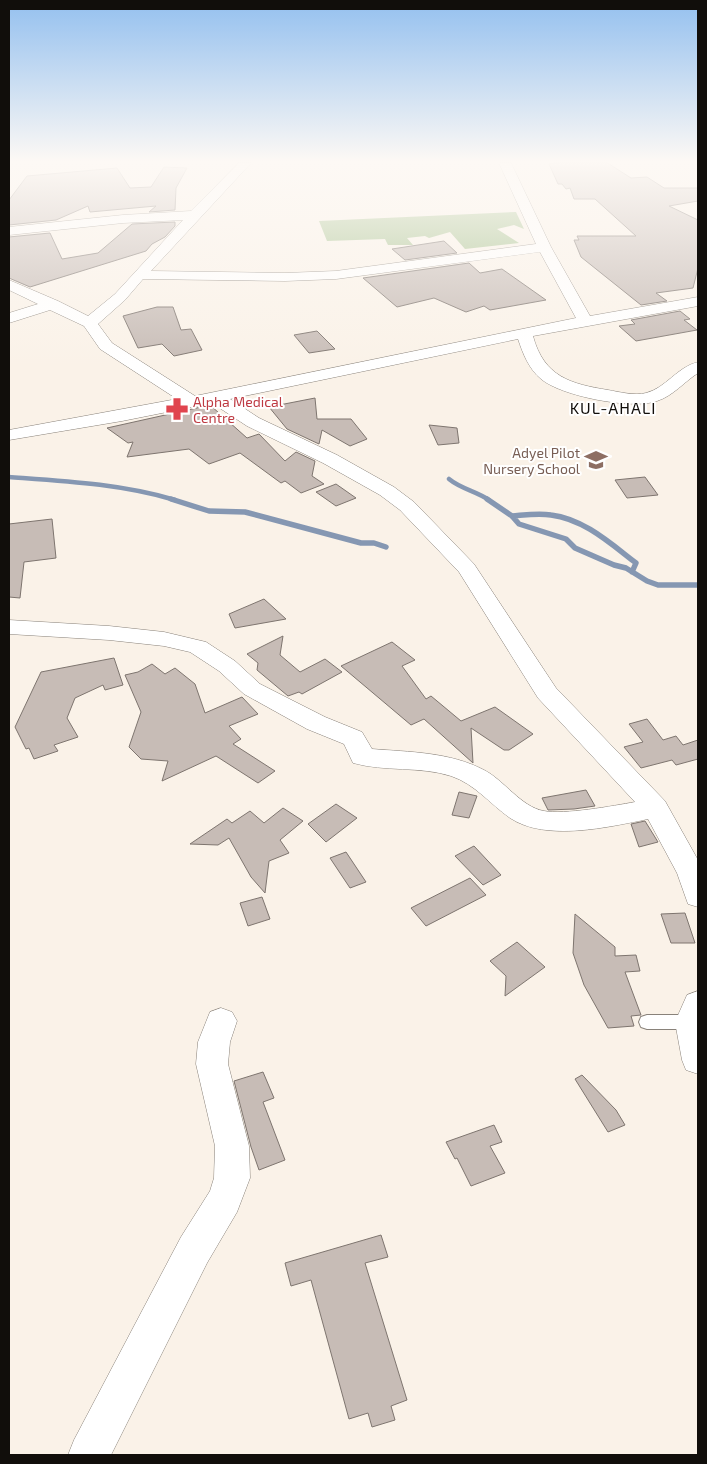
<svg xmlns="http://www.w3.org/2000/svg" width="707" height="1464" font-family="'Exo 2',sans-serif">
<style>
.forest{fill:#a4c08b}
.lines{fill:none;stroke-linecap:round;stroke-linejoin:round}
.stream-far1{stroke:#8597b2;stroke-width:4.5}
.stream{stroke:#8597b2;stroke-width:5.5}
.building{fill:#c7bcb6;stroke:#7e756f}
.lane-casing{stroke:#89827a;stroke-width:2}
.street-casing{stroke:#89827a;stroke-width:1}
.lane{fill:#fff;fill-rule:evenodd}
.street{fill:#fff;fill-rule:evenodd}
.labels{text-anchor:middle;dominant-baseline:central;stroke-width:4;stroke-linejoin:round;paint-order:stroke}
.far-health-label{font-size:14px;fill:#be3a42;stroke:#fff;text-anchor:start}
.far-education-label{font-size:14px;fill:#785e54;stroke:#fff;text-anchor:end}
.far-quarter-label{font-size:16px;letter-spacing:1px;fill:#110e0b;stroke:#fff}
</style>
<rect width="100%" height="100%" fill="#faf2e8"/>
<!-- forest -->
<path class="forest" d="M 516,212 L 524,229 L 514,225 L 497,229 L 519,243 L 465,249 L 450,232 L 429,238 L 425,236 L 407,238 L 413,245 L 388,245 L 385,239 L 327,241 L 319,221 Z"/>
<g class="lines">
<!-- stream-far1 -->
<path class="stream-far1" d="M 9,477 C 64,481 122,484 175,500
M 449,479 C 461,489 476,491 489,500"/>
<!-- stream -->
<path class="stream" d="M 171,499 L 209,511 L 245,512 L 361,543 L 374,543 L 386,547
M 487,499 L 512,516 L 519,524 L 566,539 L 575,548 L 614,565 L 626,568 L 647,581 L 658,585 L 698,585
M 512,516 C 525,515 538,513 551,515 C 584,519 611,544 636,563 L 632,572"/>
</g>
<!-- building -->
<path class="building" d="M 563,162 L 606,162 L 631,178 L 647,177 L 664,188 L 698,188 L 698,201 L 669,206 L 698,220 L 698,268 L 693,288 L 656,293 L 667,301 L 641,305 L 581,257 L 574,240 L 579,240 L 577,236 L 636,236 L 595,199 L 574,199 L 570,188 L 566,189 L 562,184 L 558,184 L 549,164 Z
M 164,167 L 187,168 L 176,188 L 175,210 L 149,212 L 156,206 L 90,212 L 88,206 L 56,220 L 9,225 L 9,200 L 27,176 L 117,168 L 130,188 L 151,187 Z
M 175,222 L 175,226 L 165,237 L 152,244 L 146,251 L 30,287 L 9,278 L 9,237 L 50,233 L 62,259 L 98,253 L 132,224 Z
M 444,241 L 457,253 L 405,260 L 392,249 Z
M 469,263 L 480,273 L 502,269 L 546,300 L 490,310 L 484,306 L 466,312 L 434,298 L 397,307 L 363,278 Z
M 157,307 L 173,307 L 181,330 L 191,329 L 202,350 L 174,356 L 162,344 L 138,348 L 123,316 Z
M 680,311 L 690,319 L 684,320 L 697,330 L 636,341 L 619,326 L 635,324 L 631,320 Z
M 317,331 L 335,349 L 309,353 L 294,335 Z
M 315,398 L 317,419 L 351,419 L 367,439 L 350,446 L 322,430 L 319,444 L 287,429 L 269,407 Z
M 210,405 L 247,438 L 259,434 L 285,461 L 296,452 L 315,461 L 312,476 L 324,484 L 301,493 L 285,481 L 281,483 L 240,453 L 209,464 L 189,449 L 127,457 L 133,442 L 128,443 L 107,428 Z
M 429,425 L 457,428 L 459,443 L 438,445 Z
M 645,477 L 658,495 L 627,498 L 615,480 Z
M 336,484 L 356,498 L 336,506 L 316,492 Z
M 52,519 L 56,558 L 24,562 L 20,598 L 9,597 L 9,524 Z
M 264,599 L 286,619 L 235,628 L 229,614 Z
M 283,636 L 280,655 L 300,672 L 325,659 L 342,672 L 302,694 L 299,692 L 288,696 L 257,670 L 258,663 L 247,654 Z
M 392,642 L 415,660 L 402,666 L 426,699 L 431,696 L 461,721 L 495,707 L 533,734 L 509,750 L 504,750 L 471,728 L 473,763 L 424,719 L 411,725 L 341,666 Z
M 114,658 L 123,685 L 105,690 L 103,685 L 75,698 L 67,718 L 78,737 L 54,745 L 58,751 L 34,759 L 29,748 L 26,749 L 15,727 L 41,672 Z
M 152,664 L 165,674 L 175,668 L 195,684 L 205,713 L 242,697 L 258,714 L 229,726 L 241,739 L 233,744 L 275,771 L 258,783 L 216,756 L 162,781 L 168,761 L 141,759 L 129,747 L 141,712 L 125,675 L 138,672 Z
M 647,719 L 663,740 L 676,736 L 683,745 L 698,740 L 698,759 L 676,765 L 672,760 L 641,768 L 624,747 L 643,742 L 629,724 Z
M 586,790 L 595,806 L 574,809 L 548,810 L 542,798 Z
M 459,792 L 477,796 L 469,818 L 452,815 Z
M 336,804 L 357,818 L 326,842 L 308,824 Z
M 283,808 L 303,821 L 280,840 L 289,853 L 269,861 L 265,893 L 251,877 L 229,838 L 218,845 L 190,844 L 227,819 L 232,823 L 250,811 L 264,823 Z
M 645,821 L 658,842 L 639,847 L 631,824 Z
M 474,846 L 501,875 L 483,885 L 455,856 Z
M 346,852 L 366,882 L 350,888 L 330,858 Z
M 470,878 L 486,895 L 426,926 L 411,908 Z
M 262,897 L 270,919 L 248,926 L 240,903 Z
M 685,913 L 695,943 L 671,943 L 661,914 Z
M 575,914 L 615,947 L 615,956 L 636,955 L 640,971 L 625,972 L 641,1015 L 631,1016 L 634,1026 L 608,1028 L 584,985 L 573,953 Z
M 517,942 L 545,967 L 505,996 L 506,976 L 490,961 Z
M 263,1072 L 274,1098 L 263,1102 L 285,1160 L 259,1170 L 251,1147 L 234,1081 Z
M 582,1075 L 616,1110 L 625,1125 L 608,1132 L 575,1079 Z
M 494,1125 L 502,1142 L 490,1146 L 505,1173 L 471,1186 L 457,1158 L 455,1159 L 446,1142 Z
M 381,1235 L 388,1257 L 365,1263 L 407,1400 L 391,1406 L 395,1420 L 372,1427 L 368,1413 L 349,1419 L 311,1280 L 291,1286 L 285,1263 Z"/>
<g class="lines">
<defs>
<path id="lane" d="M 647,1015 L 691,1015 L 697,1017 L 698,1023 L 697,1027 L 691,1029 L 647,1029 L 641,1027 L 639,1022 L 641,1017 Z"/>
<path id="street" d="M 239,163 L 251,163 L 151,271 L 285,273 L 336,271 L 536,244 L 499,163 L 511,163 L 551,247 L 590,316 L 698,297 L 698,306 L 533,336 C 544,377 571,384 608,390 C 619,392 635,396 646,393 C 666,388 677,367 698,362 L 698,373 C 684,382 673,396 657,401 C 632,410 561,396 541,379 C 529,369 523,354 518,339 L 230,399 L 259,418 L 337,455 L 394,487 L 414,502 L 474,564 L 556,688 L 665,801 L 698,860 L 698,907 L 688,904 L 677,873 L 648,819 C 609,827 546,842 510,818 C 490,804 475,784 451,776 C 420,766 385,772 353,763 L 344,744 L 307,729 L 244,694 L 219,671 L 190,652 L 164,646 L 109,640 L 9,634 L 9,620 L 109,626 L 164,632 L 206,642 L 235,661 L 260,684 L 325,717 L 362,732 L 372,749 C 409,752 450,752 484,770 C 504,780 521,807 544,811 C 564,815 613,806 635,802 L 538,698 L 459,572 L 400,510 L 380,495 L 323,463 L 247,426 L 212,403 L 122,421 L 9,440 L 9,430 L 177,399 L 100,349 L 84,326 L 50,310 L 9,323 L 9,313 L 38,304 L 9,290 L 9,280 L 58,301 L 88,316 L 115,294 L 183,220 L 123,223 L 9,235 L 9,227 L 123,215 L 191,211 ZM 540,252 L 576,318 L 195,396 L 112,343 L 98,324 L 125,300 L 143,279 L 285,281 L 336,279 Z
M 698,991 L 698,1074 L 686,1070 L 682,1060 L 675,1022 L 687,995 Z
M 221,1008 L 232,1012 L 237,1021 L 230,1042 L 228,1064 L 249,1146 L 250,1178 L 237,1212 L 207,1263 L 111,1455 L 68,1455 L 74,1440 L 181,1237 L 210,1191 L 214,1178 L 215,1146 L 196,1064 L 198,1042 L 210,1012 Z"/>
</defs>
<!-- lane casing -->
<use href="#lane" class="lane-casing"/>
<!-- street casing -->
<use href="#street" class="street-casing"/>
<!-- lane -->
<use href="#lane" class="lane"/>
<!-- street -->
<use href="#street" class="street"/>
</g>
<!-- sky -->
<linearGradient id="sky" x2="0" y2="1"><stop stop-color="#94c0ef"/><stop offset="0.44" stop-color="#fdf9f5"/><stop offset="1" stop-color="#fdf9f5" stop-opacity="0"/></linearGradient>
<rect width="707" height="367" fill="url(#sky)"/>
<!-- icons -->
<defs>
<symbol id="pharmacy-bare" viewBox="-9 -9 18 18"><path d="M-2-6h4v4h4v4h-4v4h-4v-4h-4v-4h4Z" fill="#e0444e" stroke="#fff" stroke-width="2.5" paint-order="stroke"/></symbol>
<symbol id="school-bare" viewBox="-9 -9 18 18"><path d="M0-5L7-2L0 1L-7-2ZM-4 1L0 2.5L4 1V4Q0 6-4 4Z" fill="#8d6e63" stroke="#fff" stroke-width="2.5" paint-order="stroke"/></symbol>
</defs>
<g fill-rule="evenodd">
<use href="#pharmacy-bare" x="161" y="393" width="32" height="32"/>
<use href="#school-bare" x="580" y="444" width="32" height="32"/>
</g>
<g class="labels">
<!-- far-health labels -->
<g class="far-health-label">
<text x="193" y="401">Alpha Medical<tspan x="193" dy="16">Centre</tspan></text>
</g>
<!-- far-education labels -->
<g class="far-education-label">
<text x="580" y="452">Adyel Pilot<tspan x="580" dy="16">Nursery School</tspan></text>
</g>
<!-- far-quarter labels -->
<g class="far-quarter-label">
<text x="613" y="407">KUL-AHALI</text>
</g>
</g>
<!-- border -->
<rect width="707" height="1464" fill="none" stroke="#110e0b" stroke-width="20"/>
</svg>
